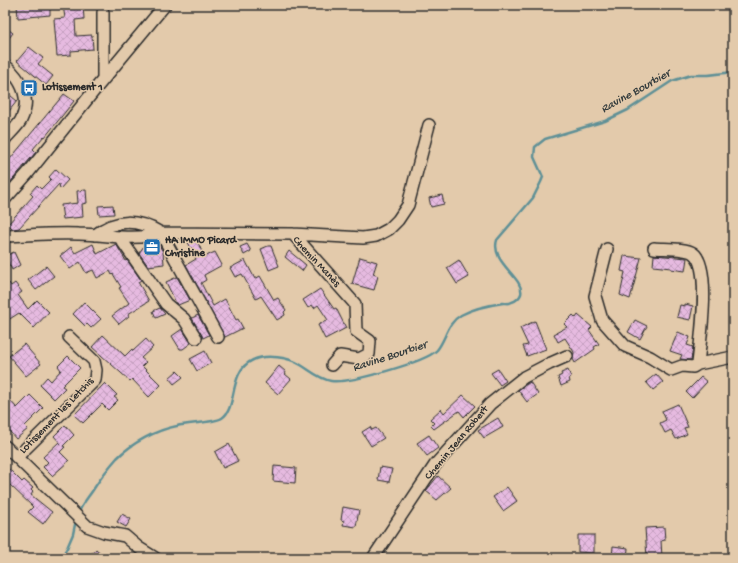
<svg xmlns="http://www.w3.org/2000/svg" width="738" height="563" font-family="'Gochi Hand',sans-serif">
<style>
.lines{fill:none;stroke-linecap:round;stroke-linejoin:round}
.stream{stroke:#5f9096;stroke-width:2.5}
.building{fill:url(#building-cross-hatch);stroke:#2b2b2b}
.minor-casing{stroke:#2b2b2b;stroke-width:14}
.minor{stroke:#e3caab;stroke-width:11}
.labels{text-anchor:middle;dominant-baseline:central;stroke-width:3;stroke-linejoin:round;paint-order:stroke}
.poi-label{font-size:11px;font-weight:bold;fill:#2b2b2b;stroke:#e3caab;text-anchor:start}
.street-label{font-size:11px;fill:#2b2b2b;stroke:#e3caab}
.water-label{font-size:12px;font-style:italic;fill:#343c3d;stroke:#e3caab}
</style>
<defs>
<pattern id="building-cross-hatch" width="8" height="8" patternUnits="userSpaceOnUse"><rect width="8" height="8" fill="#e6bae0"/><path d="M0 0l8 8M0 8l8-8" fill="none" stroke="#c5a0c0"/></pattern>
</defs>
<rect width="100%" height="100%" fill="#e3caab"/>
<filter id="ink" filterUnits="userSpaceOnUse"><feTurbulence type="fractalNoise" baseFrequency=".025" numOctaves="2"/><feDisplacementMap in="SourceGraphic" scale="8" xChannelSelector="R" yChannelSelector="G"/><feConvolveMatrix kernelMatrix="1 2 1 2 8 2 1 2 1" color-interpolation-filters="sRGB"/></filter>
<g filter="url(#ink)">
<g class="lines">
<!-- stream -->
<path class="stream" d="M 78,514 C 82,504 87,499 93,490 C 100,479 108,468 117,458 C 132,443 156,430 177,426 C 188,423 214,423 222,418 C 238,408 228,371 253,360 C 266,354 289,357 301,365 C 311,371 319,379 331,381 C 348,384 426,362 437,350 C 446,339 447,323 461,315 C 474,308 489,305 503,303 C 506,303 509,304 512,302 C 516,301 520,297 521,294 C 525,278 490,263 497,240 L 533,198 L 541,182 L 543,177 L 534,157 L 535,147 L 545,139 L 605,121 L 628,110 L 672,81 L 691,75 L 708,75 L 733,72
M 61,558 L 67,548 L 73,534 L 76,520"/>
</g>
<!-- building -->
<path class="building" d="M 17,5 L 50,5 L 50,15 L 18,18 Z
M 63,5 L 83,5 L 84,19 L 75,20 L 76,36 L 92,35 L 93,49 L 71,51 L 71,55 L 57,56 L 54,19 L 65,18 Z
M 5,27 L 13,33 L 5,43 Z
M 29,47 L 43,58 L 38,64 L 53,76 L 46,85 L 17,61 Z
M 5,91 L 17,101 L 5,116 Z
M 64,94 L 74,101 L 45,137 L 44,136 L 33,149 L 36,152 L 8,185 L 5,182 L 5,165 Z
M 56,169 L 68,180 L 60,189 L 59,184 L 19,228 L 13,229 L 8,224 L 33,196 L 30,193 L 37,185 L 41,189 L 51,179 L 49,177 Z
M 86,190 L 87,203 L 82,204 L 83,217 L 63,219 L 61,205 L 78,203 L 77,191 Z
M 442,195 L 444,204 L 431,207 L 429,198 Z
M 113,205 L 114,214 L 99,215 L 98,206 Z
M 193,240 L 197,240 L 204,257 L 215,252 L 222,265 L 204,275 L 206,280 L 201,283 L 213,306 L 225,299 L 236,320 L 238,319 L 243,328 L 225,337 L 186,265 L 196,259 L 188,242 Z
M 157,241 L 163,252 L 164,264 L 148,266 L 139,253 L 146,243 Z
M 93,244 L 97,254 L 116,244 L 126,261 L 127,260 L 141,280 L 138,282 L 149,301 L 128,314 L 129,316 L 119,324 L 112,316 L 129,303 L 119,288 L 121,287 L 113,274 L 112,275 L 110,271 L 97,278 L 93,270 L 86,273 L 80,262 L 70,269 L 60,256 L 71,247 L 75,253 Z
M 247,244 L 251,251 L 244,255 L 240,247 Z
M 268,246 L 271,246 L 279,266 L 269,270 L 261,249 Z
M 289,251 L 306,265 L 302,271 L 285,257 Z
M 14,252 L 20,265 L 12,270 L 5,256 Z
M 654,255 L 687,258 L 685,271 L 671,269 L 671,268 L 653,266 Z
M 624,256 L 641,258 L 630,299 L 620,295 L 625,272 L 621,271 Z
M 360,257 L 377,262 L 373,274 L 378,276 L 374,290 L 352,284 Z
M 245,260 L 255,279 L 260,276 L 274,300 L 278,298 L 286,310 L 284,312 L 285,315 L 277,320 L 261,296 L 256,299 L 242,274 L 235,277 L 230,268 Z
M 459,260 L 469,277 L 457,284 L 447,268 Z
M 46,266 L 54,276 L 36,290 L 28,280 Z
M 177,277 L 190,300 L 178,305 L 176,303 L 166,282 Z
M 9,283 L 11,286 L 15,283 L 22,292 L 18,295 L 28,309 L 37,300 L 49,312 L 34,328 L 19,313 L 5,322 L 5,306 L 9,303 L 5,298 L 5,287 Z
M 320,289 L 334,309 L 336,308 L 346,328 L 325,339 L 318,325 L 328,320 L 318,305 L 314,308 L 312,305 L 308,308 L 303,300 Z
M 84,302 L 101,319 L 91,328 L 87,324 L 85,326 L 73,314 Z
M 685,304 L 693,306 L 690,320 L 677,317 L 680,305 L 685,306 Z
M 160,308 L 165,314 L 156,318 L 153,311 Z
M 198,315 L 209,335 L 203,338 L 192,318 Z
M 573,315 L 576,318 L 578,315 L 592,327 L 589,330 L 599,344 L 594,347 L 595,349 L 575,363 L 573,359 L 574,352 L 565,338 L 558,342 L 554,334 L 567,327 L 564,324 Z
M 635,320 L 647,326 L 640,339 L 628,332 Z
M 535,321 L 546,349 L 527,356 L 523,346 L 528,345 L 520,328 Z
M 182,329 L 191,343 L 183,349 L 180,349 L 172,336 Z
M 678,332 L 690,337 L 687,345 L 693,347 L 691,360 L 680,359 L 682,355 L 670,351 Z
M 103,335 L 125,356 L 132,349 L 133,351 L 146,339 L 153,347 L 141,358 L 146,362 L 142,366 L 161,385 L 149,397 L 132,379 L 130,381 L 92,347 Z
M 24,344 L 41,364 L 26,376 L 9,356 Z
M 205,351 L 211,363 L 197,371 L 190,359 Z
M 68,356 L 80,368 L 62,386 L 65,388 L 54,399 L 40,385 L 47,377 L 51,381 L 61,370 L 58,366 Z
M 279,366 L 286,372 L 285,374 L 291,379 L 278,394 L 265,383 Z
M 498,369 L 506,381 L 500,385 L 491,373 Z
M 568,370 L 571,377 L 569,378 L 570,382 L 561,386 L 558,377 L 562,375 L 561,373 Z
M 177,371 L 183,377 L 174,384 L 169,378 Z
M 656,374 L 663,382 L 653,390 L 646,382 Z
M 701,377 L 707,382 L 692,398 L 686,392 Z
M 530,382 L 538,394 L 527,402 L 518,390 Z
M 105,383 L 117,395 L 114,397 L 118,400 L 108,410 L 102,404 L 83,423 L 74,415 Z
M 5,395 L 17,408 L 30,395 L 43,408 L 25,426 L 28,429 L 16,439 L 5,426 Z
M 463,395 L 475,406 L 464,417 L 459,411 L 434,429 L 431,426 L 434,423 L 430,419 L 441,409 L 444,413 Z
M 678,404 L 688,427 L 684,428 L 687,434 L 676,439 L 671,430 L 665,433 L 660,423 L 666,420 L 662,411 Z
M 498,418 L 503,427 L 484,438 L 478,430 Z
M 65,425 L 74,435 L 63,446 L 65,447 L 60,452 L 69,461 L 52,476 L 43,467 L 48,462 L 43,457 L 59,442 L 61,444 L 54,436 Z
M 370,427 L 372,430 L 376,428 L 384,438 L 371,446 L 362,432 Z
M 429,435 L 438,448 L 427,456 L 417,443 Z
M 229,444 L 238,461 L 223,468 L 215,452 Z
M 5,465 L 22,482 L 24,480 L 33,488 L 31,490 L 33,492 L 31,495 L 52,512 L 43,524 L 28,512 L 33,507 L 9,484 L 5,488 Z
M 274,466 L 296,468 L 295,483 L 273,481 Z
M 380,467 L 392,469 L 389,482 L 378,480 Z
M 438,476 L 451,488 L 437,500 L 426,491 Z
M 507,487 L 517,501 L 503,511 L 493,497 Z
M 343,507 L 359,510 L 356,527 L 343,525 L 344,521 L 341,520 Z
M 122,514 L 131,519 L 126,527 L 117,522 Z
M 664,527 L 665,540 L 661,541 L 662,558 L 647,558 L 645,528 Z
M 578,535 L 594,535 L 594,553 L 578,552 Z
M 613,546 L 628,548 L 627,558 L 612,558 Z
M 96,549 L 106,558 L 88,558 Z"/>
<g class="lines">
<defs>
<path id="minor" d="M 5,65 C 21,79 32,98 21,120 C 18,126 10,133 5,139
M 103,79 L 103,12
M 5,199 L 28,173 L 97,87 L 165,5
M 293,234 L 355,304 L 356,331 L 370,341 L 369,354 L 359,359 L 340,356 L 332,365
M 95,235 C 117,218 137,219 161,233 L 218,337
M 5,236 C 29,235 54,233 79,234 C 108,234 131,242 161,233 L 293,234 L 363,238 L 376,236 L 389,229 L 398,220 L 408,205 L 429,125
M 120,238 L 166,304 L 184,319 L 196,338
M 654,248 C 664,249 686,248 693,253 C 712,266 700,342 698,364
M 607,249 L 595,296 L 602,320 L 625,346 L 650,357 L 671,370 L 682,366 L 693,367 L 698,364 L 733,357
M 5,446 L 87,526 L 104,532 L 125,536 L 139,548 L 155,558
M 17,457 L 95,380 L 96,370 L 94,361 L 69,337
M 373,558 L 435,465 L 490,404 L 524,377 L 549,364 L 567,356"/>
</defs>
<!-- minor casing -->
<use href="#minor" class="minor-casing"/>
<!-- minor -->
<use href="#minor" class="minor"/>
</g>
</g>
<!-- icons -->
<defs>
<symbol id="bus-square" viewBox="-11 -11 22 22"><rect x="-9" y="-9" width="18" height="18" rx="4" fill="#1f6fb2" stroke="#e3caab"/><path d="M-5-6H5V4H4V6H2V4H-2V6H-4V4H-5ZM-3.5-4V0h7V-4ZM-3.5 1.2v1.5H-2V1.2ZM2 1.2v1.5H3.5V1.2Z" fill="#fff"/></symbol>
<symbol id="office-square" viewBox="-11 -11 22 22"><rect x="-9" y="-9" width="18" height="18" rx="4" fill="#1f6fb2" stroke="#e3caab"/><path d="M-6-3h4V-5.5h4V-3h4V5H-6ZM-1-4.5V-3h2v-1.5ZM-6 0V1H6V0Z" fill="#fff"/></symbol>
</defs>
<g fill-rule="evenodd">
<use href="#bus-square" x="19" y="78" width="20" height="20"/>
<use href="#office-square" x="142" y="237" width="20" height="20"/>
</g>
<g class="labels">
<!-- poi labels -->
<g class="poi-label">
<text x="42" y="88">Lotissement 1</text>
<text x="165" y="241">HA IMMO Picard<tspan x="165" dy="13">Christine</tspan></text>
</g>
<!-- street labels -->
<g class="street-label">
<text transform="translate(316 262) rotate(47)">Chemin Manès</text>
<text transform="translate(57 416) rotate(-46)">Lotissement les Letchis</text>
<text transform="translate(457 443) rotate(-50)">Chemin Jean Robert</text>
</g>
<!-- water labels -->
<g class="water-label">
<text transform="translate(636 92) rotate(-29)">Ravine Bourbier</text>
<text transform="translate(390 357) rotate(-18)">Ravine Bourbier</text>
</g>
</g>
<!-- margin -->
<rect width="738" height="563" fill="none" stroke="#e3caab" stroke-width="20"/>
<rect x="10" y="10" width="718" height="543" fill="none" stroke="#2b2b2b" stroke-width="1.5" filter="url(#ink)"/>
</svg>
